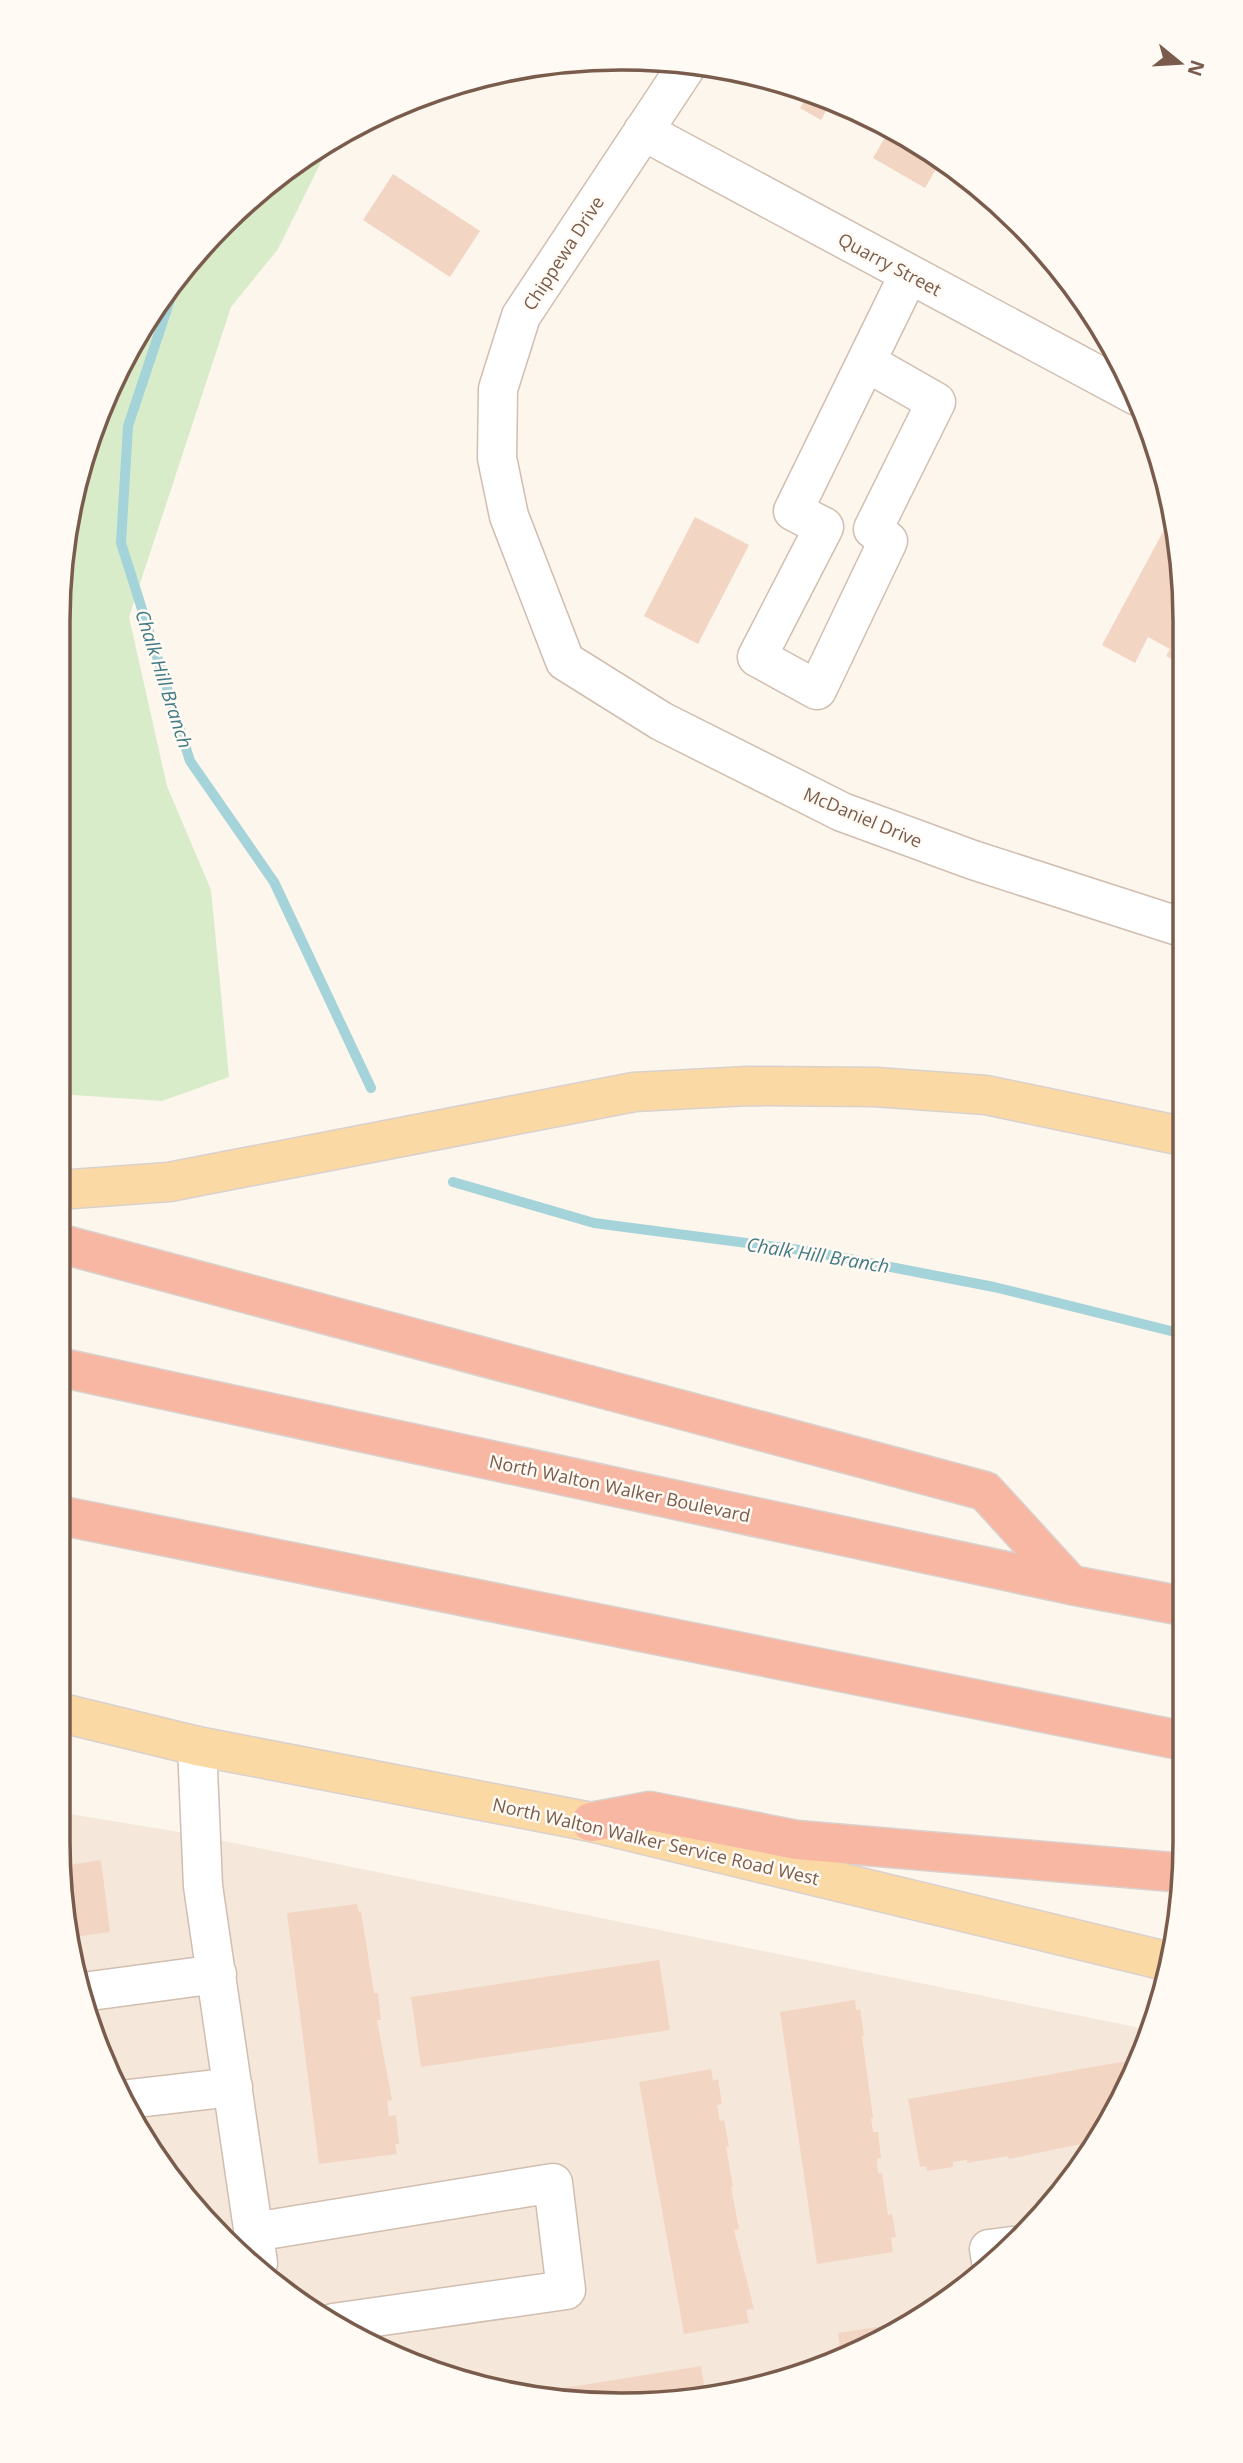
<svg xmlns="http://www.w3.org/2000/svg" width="1243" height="2463" font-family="'Open Sans',sans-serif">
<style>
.residential{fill:#f5e8da}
.green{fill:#d8ecc9}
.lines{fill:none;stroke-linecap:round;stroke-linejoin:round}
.stream{stroke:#a5d3da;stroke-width:10}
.building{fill:#f3d5c3}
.minor-casing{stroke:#d1beb0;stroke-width:41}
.major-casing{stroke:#dad1cd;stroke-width:41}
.highway-casing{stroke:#dad1cd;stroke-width:41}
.minor{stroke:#fff;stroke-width:38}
.major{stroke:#fbd9a5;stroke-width:38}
.highway{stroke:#f7b7a3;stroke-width:38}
.labels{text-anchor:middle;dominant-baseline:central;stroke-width:5;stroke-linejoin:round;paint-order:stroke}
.street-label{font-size:18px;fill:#7a5c4d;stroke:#fffaf3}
.water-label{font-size:19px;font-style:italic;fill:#437c86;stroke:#fffaf3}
.rim{fill:none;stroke:#7a5c4d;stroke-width:3.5}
</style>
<rect width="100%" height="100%" fill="#fdf6ec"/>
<!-- residential -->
<path class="residential" d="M 58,1812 L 185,1833 L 1150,2030 L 1127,2090 L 1020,2240 L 870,2347 L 695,2400 L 511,2394 L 405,2362 L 309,2310 L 174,2185 L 88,2023 L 58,1842 Z"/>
<!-- green -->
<path class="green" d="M 327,142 L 328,148 L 278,249 L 231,307 L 129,617 L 167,786 L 211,890 L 229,1077 L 162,1101 L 58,1094 L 59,585 L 77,476 L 116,373 L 174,279 L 249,198 Z"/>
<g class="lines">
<!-- stream -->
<path class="stream" d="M 179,273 L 128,426 L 121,543 L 190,761 L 274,882 L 371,1088
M 453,1182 L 594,1223 L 808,1251 L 994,1287 L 1183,1334"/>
</g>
<!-- building -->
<path class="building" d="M 796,88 L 841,105 L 836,113 L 827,109 L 821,120 L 800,108 L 805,99 L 793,92 Z
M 890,129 L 940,162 L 925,188 L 873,158 Z
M 393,174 L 480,231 L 450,277 L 363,220 Z
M 1172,515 L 1180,548 L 1181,664 L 1166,656 L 1170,649 L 1148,637 L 1135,663 L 1102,645 Z
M 695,517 L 749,545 L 698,644 L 644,616 Z
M 101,1860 L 110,1932 L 74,1937 L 62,1866 Z
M 357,1904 L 359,1912 L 361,1911 L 374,1993 L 378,1993 L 381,2020 L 377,2020 L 392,2100 L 387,2101 L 389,2116 L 396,2115 L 399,2144 L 395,2144 L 397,2154 L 319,2164 L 287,1913 Z
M 659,1960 L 670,2030 L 421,2067 L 411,1997 Z
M 855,2000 L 856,2010 L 860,2009 L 864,2036 L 862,2036 L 873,2118 L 871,2118 L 873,2132 L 878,2132 L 881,2158 L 877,2158 L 878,2173 L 882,2173 L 888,2215 L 892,2214 L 896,2237 L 891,2238 L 893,2252 L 817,2264 L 780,2012 Z
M 1139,2059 L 1127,2090 L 1091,2142 L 1009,2159 L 1008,2156 L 967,2163 L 967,2160 L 953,2162 L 953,2167 L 927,2171 L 926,2166 L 920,2167 L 908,2099 Z
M 711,2069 L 713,2081 L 718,2079 L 722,2104 L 717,2105 L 720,2121 L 724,2120 L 729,2147 L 726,2147 L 733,2187 L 731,2187 L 739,2229 L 734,2230 L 754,2309 L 746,2310 L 749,2323 L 684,2334 L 639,2082 Z
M 904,2323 L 870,2347 L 841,2356 L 838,2333 Z
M 701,2366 L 706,2397 L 695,2400 L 521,2395 Z"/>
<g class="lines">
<defs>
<path id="minor" d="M 688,64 L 521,316 L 498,389 L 497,458 L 509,516 L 565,661 L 661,721 L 842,812 L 973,860 L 1181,927
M 643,131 L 1137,396
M 866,362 L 936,402 L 873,529 L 888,541 L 817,690 L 757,657 L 824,527 L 793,511 L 909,274
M 197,1746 L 203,1886 L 258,2263
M 83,1992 L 217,1974
M 129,2099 L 233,2087
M 254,2232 L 553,2183 L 566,2290 L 333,2323
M 991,2261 L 989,2249 L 1012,2246"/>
<path id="major" d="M 58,1190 L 169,1182 L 634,1092 L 748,1086 L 875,1087 L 986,1095 L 1182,1136
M 58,1712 L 197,1746 L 591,1822 L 1170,1962"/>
<path id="highway" d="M 58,1243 L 985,1491 L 1071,1585
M 58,1367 L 1071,1585 L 1183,1606
M 58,1515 L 1184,1741
M 591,1822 L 650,1811 L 797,1840 L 1184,1873"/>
</defs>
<!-- minor casing -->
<use href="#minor" class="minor-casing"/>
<!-- major casing -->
<use href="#major" class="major-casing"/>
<!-- highway casing -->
<use href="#highway" class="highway-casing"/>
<!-- minor -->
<use href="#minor" class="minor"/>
<!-- major -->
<use href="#major" class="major"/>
<!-- highway -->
<use href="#highway" class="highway"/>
</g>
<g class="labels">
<!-- street labels -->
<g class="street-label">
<text transform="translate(563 253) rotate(-57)">Chippewa Drive</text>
<text transform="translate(890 264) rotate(28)">Quarry Street</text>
<text transform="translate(863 817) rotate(23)">McDaniel Drive</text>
<text transform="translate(620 1488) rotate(12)">North Walton Walker Boulevard</text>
<text transform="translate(656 1841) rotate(13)">North Walton Walker Service Road West</text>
</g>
<!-- water labels -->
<g class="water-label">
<text transform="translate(164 679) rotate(72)">Chalk Hill Branch</text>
<text transform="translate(818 1255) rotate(9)">Chalk Hill Branch</text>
</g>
</g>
<!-- crop -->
<path d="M0 0H1243V2463H0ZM621 70H622A551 551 0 0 1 1173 621V1842A551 551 0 0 1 622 2393H621A551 551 0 0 1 70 1842V621A551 551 0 0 1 621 70Z" fill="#fffaf3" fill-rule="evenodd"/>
<path class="rim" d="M621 70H622A551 551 0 0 1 1173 621V1842A551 551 0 0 1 622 2393H621A551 551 0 0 1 70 1842V621A551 551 0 0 1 621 70Z"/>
<!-- north arrow -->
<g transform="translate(1180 63) rotate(108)" stroke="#fffaf3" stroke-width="5" paint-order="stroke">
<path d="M0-5L12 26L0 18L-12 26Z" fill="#7a5c4d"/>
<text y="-10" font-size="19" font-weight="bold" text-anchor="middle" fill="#7a5c4d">N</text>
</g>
</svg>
